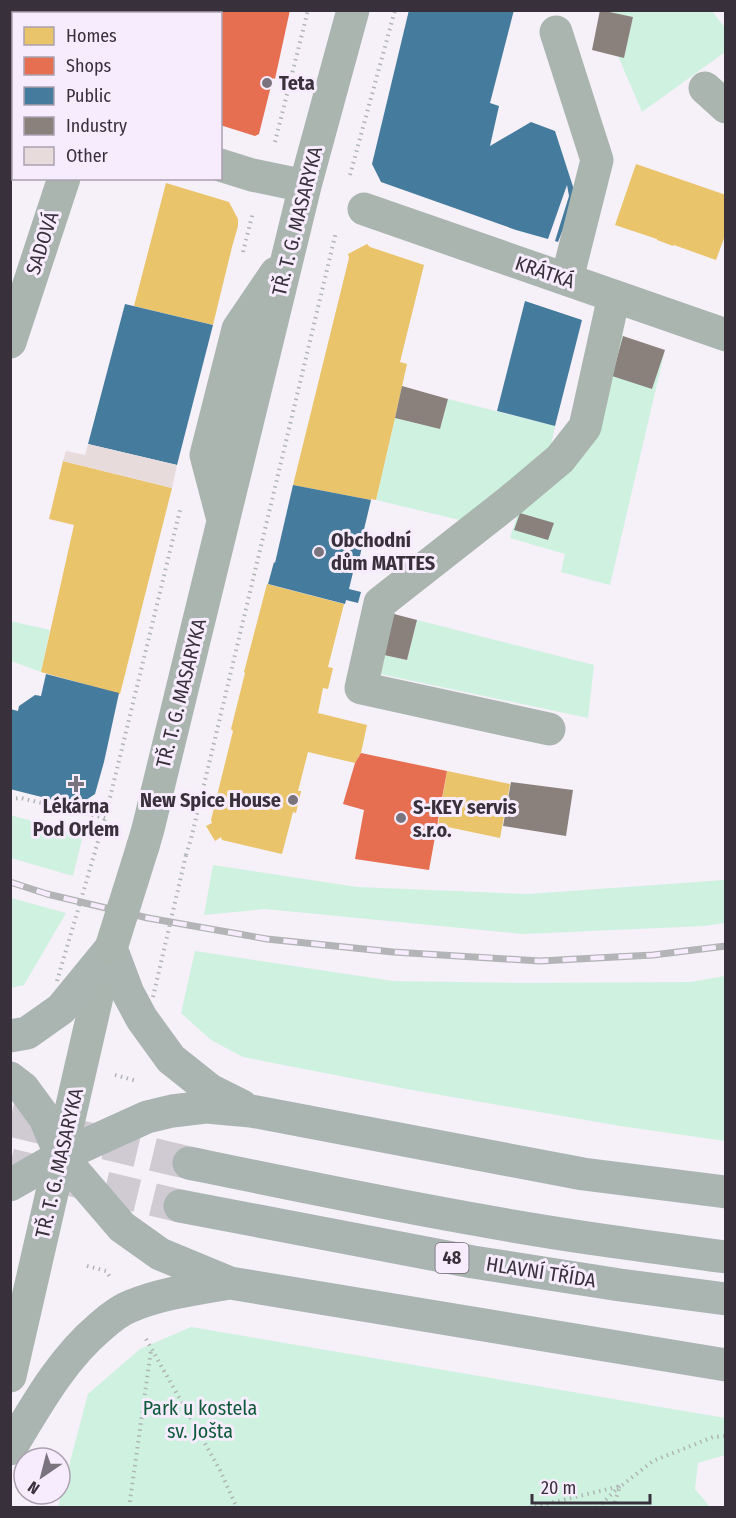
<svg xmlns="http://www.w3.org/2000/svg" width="736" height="1518" font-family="'Fira Sans Condensed',sans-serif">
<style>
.green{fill:#cef1e0}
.homes{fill:#e9c46a}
.shops{fill:#e76f51}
.public{fill:#457b9d}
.industry{fill:#8a817c}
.building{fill:#e8dbdc}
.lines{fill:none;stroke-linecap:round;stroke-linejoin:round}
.major-tunnel{stroke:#d0cad3;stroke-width:33;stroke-dasharray:33 16;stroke-linecap:butt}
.path{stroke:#b0b6b4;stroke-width:4;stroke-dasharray:1.5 4.5;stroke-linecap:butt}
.minor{stroke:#aab5af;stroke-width:33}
.major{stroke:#aab5b2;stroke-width:33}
.rail-casing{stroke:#b2b4b5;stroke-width:7}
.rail{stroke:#f7ecfd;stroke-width:4.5;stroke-dasharray:14;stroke-linecap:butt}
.path-bridge{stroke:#b0b6b4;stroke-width:4;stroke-dasharray:1.5 4.5;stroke-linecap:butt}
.minor-bridge{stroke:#aab5af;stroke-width:33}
.poi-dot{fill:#7a747e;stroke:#f7ecfd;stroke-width:2}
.labels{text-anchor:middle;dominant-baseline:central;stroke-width:6;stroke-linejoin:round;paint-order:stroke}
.shield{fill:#f7ecfd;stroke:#716976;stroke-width:1.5}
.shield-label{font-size:18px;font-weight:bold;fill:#38313c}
.poi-label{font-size:20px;font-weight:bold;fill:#38313c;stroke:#f7ecfd;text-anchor:start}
.street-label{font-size:20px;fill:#38313c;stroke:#f7ecfd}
.park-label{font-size:20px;fill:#0f5a3b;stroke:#f7ecfd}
</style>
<rect width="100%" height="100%" fill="#f6f0f9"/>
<!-- green -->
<path class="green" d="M 13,11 L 55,11 L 64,13 L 14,14 L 13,59 L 11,58 L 11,18 Z
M 603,11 L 712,11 L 725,28 L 725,52 L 642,112 L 618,56 L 624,58 L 633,17 Z
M 617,330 L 623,336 L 612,375 L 634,381 L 652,389 L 665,350 L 610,585 L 561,572 L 565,554 L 510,538 L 519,509 L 568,470 Z
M 448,399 L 555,426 L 550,450 L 464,521 L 376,500 L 395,418 L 440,429 Z
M 417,620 L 594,665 L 588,718 L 380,674 L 384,655 L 407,660 Z
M 10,621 L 50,630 L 41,672 L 11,661 Z
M 10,815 L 83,835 L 73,876 L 11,858 Z
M 213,865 L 357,887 L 528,894 L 725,880 L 725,923 L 704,926 L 524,934 L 265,909 L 204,915 Z
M 11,898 L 66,913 L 24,985 L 11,988 Z
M 195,951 L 393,981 L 523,983 L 691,982 L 725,976 L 725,1141 L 620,1126 L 412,1090 L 243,1057 L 211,1040 L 181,1013 Z
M 191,1327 L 725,1418 L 725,1455 L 698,1463 L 695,1489 L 710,1507 L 58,1507 L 88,1394 L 140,1349 Z"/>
<!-- homes -->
<path class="homes" d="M 636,164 L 726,195 L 726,233 L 716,260 L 674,245 L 673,246 L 657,240 L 657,239 L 615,225 Z
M 166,183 L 229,202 L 238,219 L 238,226 L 232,247 L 213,325 L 134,306 Z
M 367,244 L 370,247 L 424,265 L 400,362 L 407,364 L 395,418 L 376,500 L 371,499 L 371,500 L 293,485 L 349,258 L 348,254 Z
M 63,461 L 172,488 L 120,694 L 41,672 L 74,525 L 49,519 Z
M 267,584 L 344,604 L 328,667 L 333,668 L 328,689 L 323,688 L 318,713 L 367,725 L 361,753 L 355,763 L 308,752 L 298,791 L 301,791 L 296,813 L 293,812 L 282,854 L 222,840 L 221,837 L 215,841 L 206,826 L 212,823 L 211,820 L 233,731 L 231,729 L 245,673 L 244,672 Z
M 447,771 L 510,784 L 500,838 L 438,825 Z"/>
<!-- shops -->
<path class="shops" d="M 220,10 L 290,10 L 275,79 L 273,78 L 259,134 L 255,136 L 220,125 Z
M 361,753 L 447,771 L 429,870 L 355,859 L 364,810 L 343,804 L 355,763 Z"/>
<!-- public -->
<path class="public" d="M 146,10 L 145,14 L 64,14 L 56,11 Z
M 409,10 L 514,10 L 490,103 L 499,106 L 490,146 L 531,122 L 555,131 L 576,196 L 558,242 L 555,241 L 569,196 L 567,185 L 548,239 L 516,230 L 381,182 L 372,164 Z
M 525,301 L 582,320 L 555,426 L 497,411 Z
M 125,304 L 213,325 L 177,465 L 88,444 Z
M 293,485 L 371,500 L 361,542 L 363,542 L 358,565 L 355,564 L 349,589 L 361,592 L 358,603 L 346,600 L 345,604 L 268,584 L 274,562 L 275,563 Z
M 46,674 L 119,693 L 104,762 L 95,794 L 77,806 L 10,789 L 10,709 L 18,711 L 19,706 L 35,695 L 41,696 Z"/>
<!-- industry -->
<path class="industry" d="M 600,10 L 633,17 L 624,58 L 592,50 Z
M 623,336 L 665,350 L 652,389 L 612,376 Z
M 402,386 L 448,399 L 440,429 L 395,418 Z
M 520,513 L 554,523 L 548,540 L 514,530 Z
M 394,614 L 417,620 L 407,660 L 384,655 Z
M 511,782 L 573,790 L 566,836 L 503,826 Z"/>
<!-- building -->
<path class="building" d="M 186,10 L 220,10 L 219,14 L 185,14 Z
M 88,444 L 177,465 L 172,488 L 63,461 L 66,451 L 85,455 Z"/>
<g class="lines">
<!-- major-tunnel -->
<path class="major-tunnel" d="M 10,1120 L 189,1163
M 10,1165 L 180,1206"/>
<!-- path -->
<path class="path" d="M 10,64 L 14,65
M 275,142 L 308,10
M 350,175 L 395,10
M 243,252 L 253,212
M 10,799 L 21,798 L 105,818
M 99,838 L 105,818 L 180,510
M 186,855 L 191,839 L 336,232
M 115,1075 L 137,1081
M 87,1266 L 106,1271 L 110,1277
M 146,1339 L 220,1470 L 237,1508
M 38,1508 L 42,1494
M 129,1508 L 151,1350
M 529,1508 L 621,1486 L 653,1461 L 713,1437 L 726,1436
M 597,1508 L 620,1486
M 613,1508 L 620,1486"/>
<!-- minor -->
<path class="minor" d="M 170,14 L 171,10
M 556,32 L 597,160 L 567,279
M 705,88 L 726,107
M 10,112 L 14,113
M 220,165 L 252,175 L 305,186
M 364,209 L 726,335
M 10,342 L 64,178
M 222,516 L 206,455 L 238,329 L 276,273
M 549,729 L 361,688 L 380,603 L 510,501 L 560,459 L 585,427 L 614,296
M 143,846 L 148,829 L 305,186 L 353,10
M 10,1376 L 99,988 L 111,948"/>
<!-- major -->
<path class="major" d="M 111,948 L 128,993 L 142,1019 L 171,1059 L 210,1090 L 242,1106
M 10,1036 L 27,1033 L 61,1009 L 111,948
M 10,1078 L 23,1088 L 45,1118 L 61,1156 L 122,1227 L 160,1254 L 230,1283 L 726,1365
M 189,1163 C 286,1183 382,1203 479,1220 C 560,1235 643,1246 726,1257
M 10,1185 L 61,1156 L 147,1117 L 172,1111 L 206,1107 L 251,1111 L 583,1174 L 726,1192
M 180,1206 L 473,1262 L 620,1285 L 726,1299
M 10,1449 C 36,1406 61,1360 100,1327 C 109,1319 120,1310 131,1306 C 162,1293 196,1289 230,1283"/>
<defs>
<path id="rail" d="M 10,882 L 47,894 L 148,918 L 267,939 L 393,952 L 540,961 L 653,955 L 726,946"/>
</defs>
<!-- rail casing -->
<use href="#rail" class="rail-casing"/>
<!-- rail -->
<use href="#rail" class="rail"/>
<!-- path-bridge -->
<path class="path-bridge" d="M 57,981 L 99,838
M 153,997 L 186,855"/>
<!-- minor-bridge -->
<path class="minor-bridge" d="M 111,948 L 143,846"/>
</g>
<!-- markers -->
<g class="poi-dot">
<circle cx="267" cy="83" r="6"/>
<circle cx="319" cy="552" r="6"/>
<path d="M73 775h6v6h6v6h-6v6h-6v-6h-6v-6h6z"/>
<circle cx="293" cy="800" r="6"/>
<circle cx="401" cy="818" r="6"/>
</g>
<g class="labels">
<!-- shield labels -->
<rect class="shield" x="435.5" y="1243" width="33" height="30" rx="4.5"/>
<g class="shield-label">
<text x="452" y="1258">48</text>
</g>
<!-- poi labels -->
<g class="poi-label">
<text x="279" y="83">Teta</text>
<text x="331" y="540">Obchodní<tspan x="331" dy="23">dům MATTES</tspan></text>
<text x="281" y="800" text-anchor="end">New Spice House</text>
<text x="76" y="806" text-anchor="middle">Lékárna<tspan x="76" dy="23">Pod Orlem</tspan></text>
<text x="413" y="807">S-KEY servis<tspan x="413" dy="23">s.r.o.</tspan></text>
</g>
<!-- street labels -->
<g class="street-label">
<text transform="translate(297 221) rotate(-76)">TŘ. T. G. MASARYKA</text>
<text transform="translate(42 243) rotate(-72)">SADOVÁ</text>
<text transform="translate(545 272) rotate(19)">KRÁTKÁ</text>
<text transform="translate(181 693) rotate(-76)">TŘ. T. G. MASARYKA</text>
<text transform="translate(59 1163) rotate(-77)">TŘ. T. G. MASARYKA</text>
<text transform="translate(541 1272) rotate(9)">HLAVNÍ TŘÍDA</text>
</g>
<!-- park labels -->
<g class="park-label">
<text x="200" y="1408">Park u kostela<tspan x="200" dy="23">sv. Jošta</tspan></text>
</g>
</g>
<!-- border -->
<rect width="736" height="1518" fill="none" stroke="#38313c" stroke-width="24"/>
<!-- legend -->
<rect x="12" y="12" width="210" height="168" fill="#f7ecfd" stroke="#aba1b0" stroke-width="1.5"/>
<rect x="24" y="27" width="30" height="18" fill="#e9c46a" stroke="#aba1b0" stroke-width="1.5"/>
<text x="66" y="42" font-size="18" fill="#38313c">Homes</text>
<rect x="24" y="57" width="30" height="18" fill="#e76f51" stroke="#aba1b0" stroke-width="1.5"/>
<text x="66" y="72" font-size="18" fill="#38313c">Shops</text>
<rect x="24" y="87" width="30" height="18" fill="#457b9d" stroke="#aba1b0" stroke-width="1.5"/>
<text x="66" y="102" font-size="18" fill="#38313c">Public</text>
<rect x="24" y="117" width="30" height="18" fill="#8a817c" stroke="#aba1b0" stroke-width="1.5"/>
<text x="66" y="132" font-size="18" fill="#38313c">Industry</text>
<rect x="24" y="147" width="30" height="18" fill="#e8dbdc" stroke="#aba1b0" stroke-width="1.5"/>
<text x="66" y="162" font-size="18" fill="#38313c">Other</text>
<!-- north arrow -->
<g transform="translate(42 1476) rotate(215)"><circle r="28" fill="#f7ecfd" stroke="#aba1b0" stroke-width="1.5"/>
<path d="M0-4.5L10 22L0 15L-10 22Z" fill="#7a747e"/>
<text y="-9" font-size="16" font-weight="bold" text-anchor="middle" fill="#38313c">N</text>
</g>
<!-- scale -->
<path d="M532 1494v9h118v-9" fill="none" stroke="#38313c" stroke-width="3"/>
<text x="541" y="1494" font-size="18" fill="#38313c" stroke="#f7ecfd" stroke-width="4.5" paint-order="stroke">20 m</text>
</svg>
